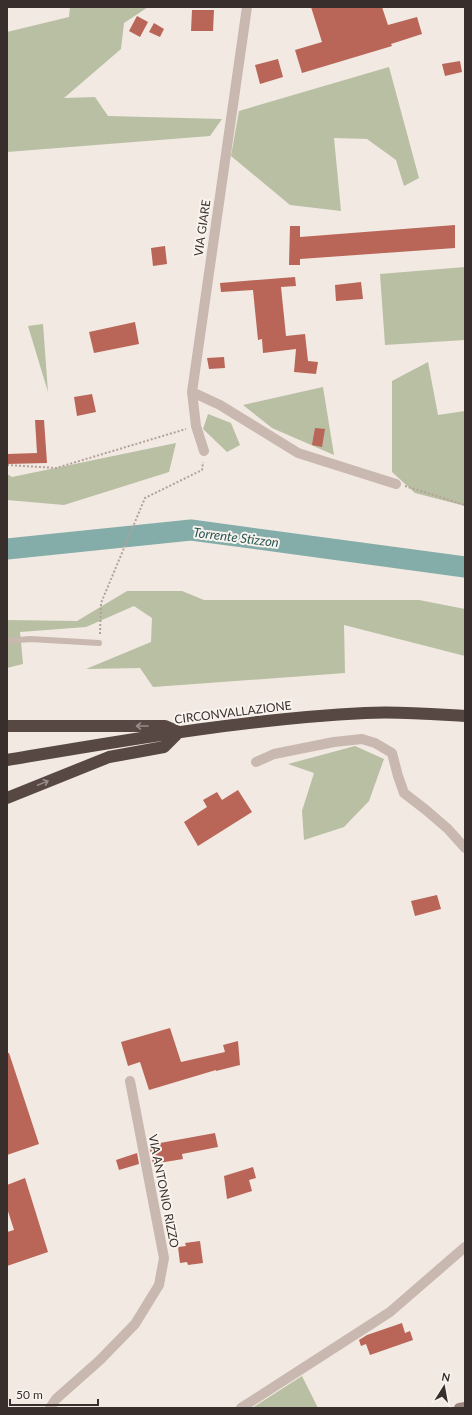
<svg xmlns="http://www.w3.org/2000/svg" width="472" height="1415" font-family="Lato,sans-serif">
<style>
.green{fill:#b9bfa3}
.lines{fill:none;stroke-linecap:round;stroke-linejoin:round}
.river{stroke:#84aca9;stroke-width:21}
.building{fill:#b96558}
.path{stroke:#b4a299;stroke-width:2;stroke-dasharray:2 2;stroke-linecap:butt}
.lane{stroke:#c9b8af;stroke-width:6}
.street{stroke:#c9b8af;stroke-width:10}
.secondary{stroke:#9c8780;stroke-width:10}
.highway{stroke:#584844;stroke-width:12}
.oneway{stroke:#988c88}
.labels{text-anchor:middle;dominant-baseline:central;stroke-width:4;stroke-linejoin:round;paint-order:stroke}
.street-label{font-size:12px;fill:#382f2c;stroke:#f9f3ee}
.water-label{font-size:13px;font-style:italic;fill:#265654;stroke:#f9f3ee}
</style>
<rect width="100%" height="100%" fill="#f1e9e2"/>
<!-- green -->
<path class="green" d="M 70,7 L 148,7 L 124,23 L 121,49 L 64,98 L 95,97 L 108,116 L 222,119 L 210,136 L 7,152 L 7,32 L 69,17 Z
M 389,67 L 419,178 L 404,186 L 396,160 L 367,139 L 334,138 L 341,211 L 290,205 L 231,156 L 239,111 Z
M 465,267 L 465,340 L 385,345 L 380,274 Z
M 43,324 L 48,392 L 28,326 Z
M 428,362 L 438,415 L 465,411 L 465,506 L 415,493 L 392,472 L 392,381 Z
M 323,387 L 334,455 L 272,428 L 243,405 Z
M 208,414 L 231,423 L 240,445 L 227,452 L 203,429 Z
M 176,443 L 169,472 L 64,505 L 7,500 L 7,474 L 12,477 Z
M 127,591 L 182,591 L 204,600 L 419,600 L 465,609 L 465,656 L 344,625 L 345,673 L 153,687 L 140,668 L 86,669 L 151,642 L 152,618 L 134,606 L 86,627 L 20,632 L 23,664 L 7,668 L 7,620 L 77,621 Z
M 355,746 L 384,759 L 369,801 L 344,827 L 304,840 L 302,811 L 314,773 L 288,764 Z
M 302,1376 L 318,1408 L 252,1408 Z"/>
<g class="lines">
<!-- river -->
<path class="river" d="M 7,549 L 191,530 L 465,567"/>
</g>
<!-- building -->
<path class="building" d="M 311,7 L 382,7 L 388,25 L 417,17 L 422,34 L 391,44 L 392,46 L 302,73 L 295,50 L 322,42 Z
M 192,10 L 214,10 L 213,31 L 191,31 Z
M 137,16 L 148,22 L 140,37 L 129,31 Z
M 154,23 L 164,29 L 160,37 L 149,32 Z
M 278,59 L 283,77 L 260,84 L 255,65 Z
M 460,61 L 462,72 L 445,76 L 442,64 Z
M 455,225 L 455,248 L 300,259 L 300,265 L 289,265 L 290,226 L 300,226 L 300,237 Z
M 165,246 L 167,264 L 153,266 L 151,248 Z
M 295,277 L 296,286 L 281,287 L 286,336 L 305,334 L 308,361 L 318,362 L 316,374 L 294,372 L 296,349 L 263,353 L 262,339 L 258,340 L 253,290 L 221,292 L 220,283 Z
M 361,282 L 363,299 L 336,301 L 335,285 Z
M 135,322 L 139,344 L 94,353 L 89,332 Z
M 224,357 L 225,368 L 209,369 L 207,358 Z
M 92,394 L 96,412 L 77,416 L 74,397 Z
M 35,420 L 44,420 L 47,463 L 7,464 L 7,454 L 37,453 Z
M 315,428 L 325,429 L 322,447 L 312,445 Z
M 238,790 L 252,812 L 198,846 L 184,822 L 207,807 L 203,800 L 217,792 L 222,800 Z
M 437,895 L 441,909 L 415,916 L 411,901 Z
M 170,1028 L 181,1062 L 225,1052 L 223,1045 L 238,1041 L 240,1065 L 216,1071 L 216,1070 L 149,1090 L 140,1062 L 128,1066 L 121,1042 Z
M 7,1053 L 9,1053 L 39,1144 L 7,1155 Z
M 215,1133 L 218,1147 L 182,1154 L 183,1159 L 153,1164 L 149,1145 Z
M 137,1153 L 139,1164 L 119,1170 L 116,1160 Z
M 253,1167 L 256,1178 L 249,1180 L 252,1191 L 227,1199 L 224,1176 Z
M 25,1178 L 48,1252 L 7,1266 L 7,1232 L 14,1230 L 7,1208 L 7,1185 Z
M 200,1241 L 203,1263 L 188,1265 L 187,1262 L 180,1263 L 178,1247 L 186,1246 L 185,1243 Z
M 402,1323 L 405,1333 L 410,1331 L 413,1340 L 370,1355 L 366,1344 L 361,1346 L 359,1340 L 367,1335 Z"/>
<g class="lines">
<!-- path -->
<path class="path" d="M 7,465 L 56,468 L 186,429
M 405,486 L 465,505
M 100,634 L 101,603 L 145,498 L 202,470 L 203,462"/>
<!-- lane -->
<path class="lane" d="M 7,641 L 30,639 L 99,643"/>
<!-- street -->
<path class="street" d="M 192,392 L 220,405 L 298,453 L 396,484
M 204,451 L 196,426 L 192,392 L 247,7
M 256,762 L 274,754 L 334,742 L 362,739 L 375,743 L 392,753 L 398,776 L 404,793 L 426,810 L 448,829 L 465,848
M 50,1408 L 56,1399 L 100,1360 L 135,1324 L 159,1285 L 164,1258 L 130,1081
M 241,1408 L 390,1312 L 465,1247"/>
<!-- secondary -->
<path class="secondary" d="M 459,1408 L 465,1407"/>
<!-- highway -->
<path class="highway" d="M 7,726 L 165,726 L 179,732
M 7,760 C 126,740 245,719 365,713 C 398,711 432,714 465,716
M 7,798 L 109,757 L 164,747 L 179,732"/>
</g>
<!-- one-way arrows -->
<defs><path id="oneway-shaft" d="M-6 0H5M1.5-3L5.5 0L1.5 3" fill="none" stroke-width="1.6" stroke-linecap="round" stroke-linejoin="round"/></defs>
<g class="oneway">
<use href="#oneway-shaft" transform="translate(142 726) rotate(-180)"/>
<use href="#oneway-shaft" transform="translate(43 783) rotate(-22)"/>
</g>
<g class="labels">
<!-- street labels -->
<g class="street-label">
<text transform="translate(202 228) rotate(-82)">VIA GIARE</text>
<text transform="translate(233 712) rotate(-7)">CIRCONVALLAZIONE</text>
<text transform="translate(164 1191) rotate(79)">VIA ANTONIO RIZZO</text>
</g>
<!-- water labels -->
<g class="water-label">
<text transform="translate(236 537) rotate(7)">Torrente Stizzon</text>
</g>
</g>
<!-- border -->
<rect width="472" height="1415" fill="none" stroke="#382f2c" stroke-width="16"/>
<!-- north arrow -->
<g transform="translate(444 1387) rotate(11)" stroke="#f9f3ee" stroke-width="3" paint-order="stroke">
<path d="M0-3L7 15L0 10L-7 15Z" fill="#382f2c"/>
<text y="-6" font-size="11" font-weight="bold" text-anchor="middle" fill="#382f2c">N</text>
</g>
<!-- scale -->
<path d="M10 1399v6h88v-6" fill="none" stroke="#382f2c" stroke-width="2"/>
<text x="16" y="1399" font-size="12" fill="#382f2c" stroke="#f9f3ee" stroke-width="3" paint-order="stroke">50 m</text>
</svg>
